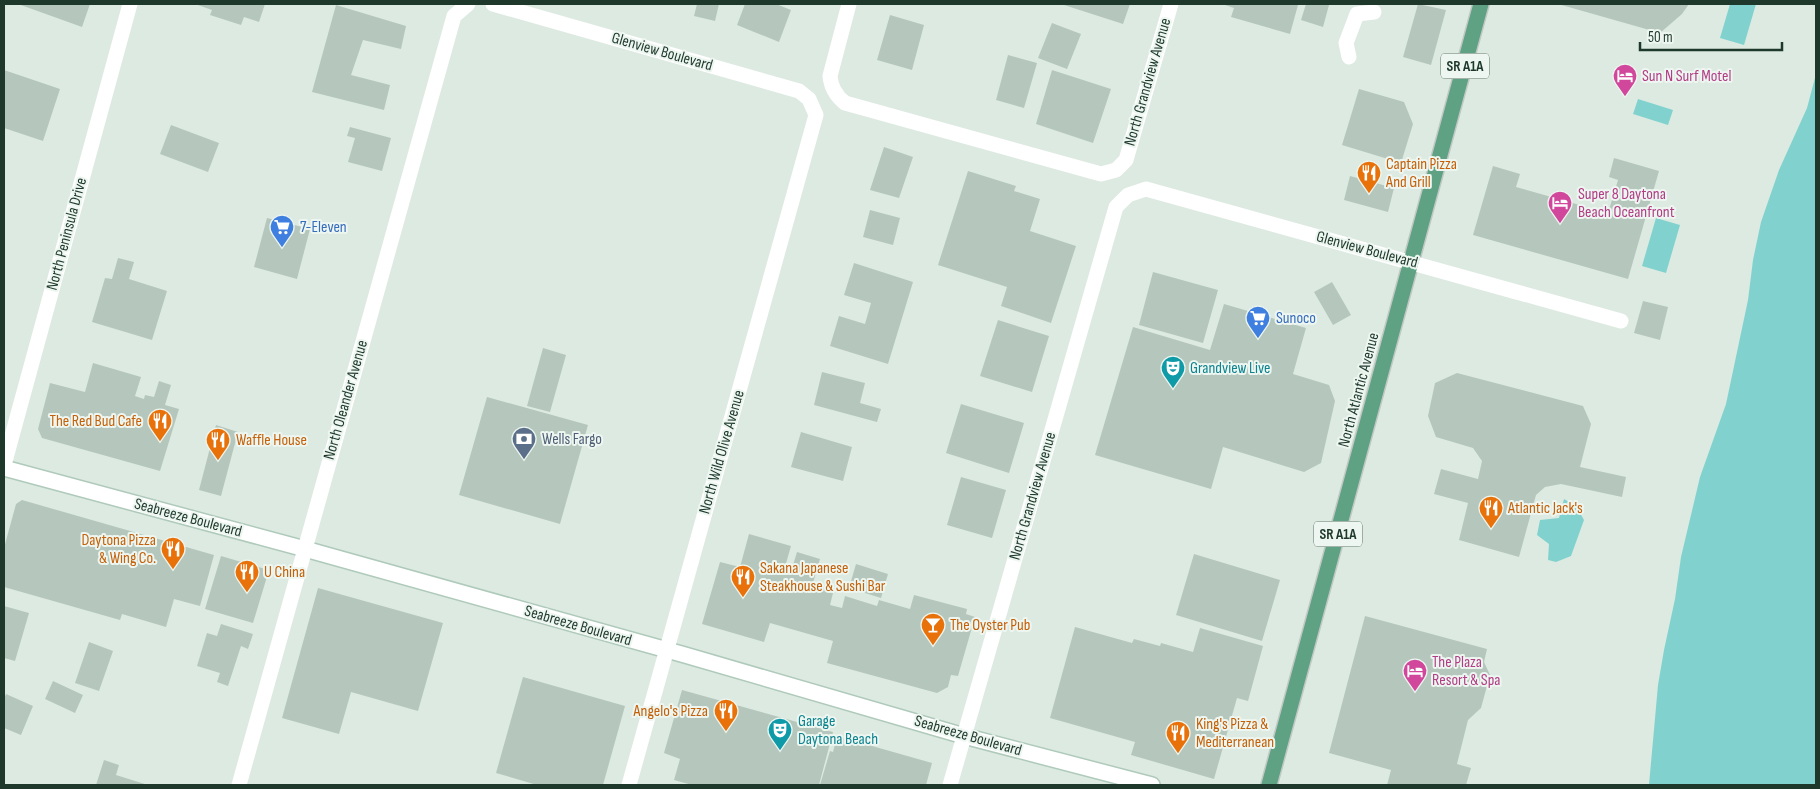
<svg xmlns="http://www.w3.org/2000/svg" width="1820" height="789" font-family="'Sofia Sans Condensed',sans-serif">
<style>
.water{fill:#81d2cf}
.building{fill:#b5c7bc}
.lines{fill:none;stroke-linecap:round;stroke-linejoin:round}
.secondary-casing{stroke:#afcabb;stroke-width:18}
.primary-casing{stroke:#c0c8c4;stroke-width:18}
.street{stroke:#fff;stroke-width:15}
.secondary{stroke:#fff;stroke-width:15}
.primary{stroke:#5fa183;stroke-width:15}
.labels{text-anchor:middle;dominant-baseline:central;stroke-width:4;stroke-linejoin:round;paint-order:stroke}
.shield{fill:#edf6f0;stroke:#5c7267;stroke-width:1}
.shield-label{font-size:15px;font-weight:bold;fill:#1e392c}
.street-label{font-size:16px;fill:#1e392c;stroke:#edf6f0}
.hotel-label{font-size:16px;fill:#b23c85;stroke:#edf6f0;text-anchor:start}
.food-label{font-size:16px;fill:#c56008;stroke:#edf6f0;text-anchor:start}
.shop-label{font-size:16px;fill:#366cbe;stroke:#edf6f0;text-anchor:start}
.culture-label{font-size:16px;fill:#0d838f;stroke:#edf6f0;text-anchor:start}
.service-label{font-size:16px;fill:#4e5e75;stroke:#edf6f0;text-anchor:start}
</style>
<rect width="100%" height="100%" fill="#ddeae1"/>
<!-- water -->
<path class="water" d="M 1730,4 L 1756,4 L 1744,45 L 1720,38 Z
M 1816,74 L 1816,785 L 1649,785 L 1658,685 L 1664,650 L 1675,599 L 1681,557 L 1700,477 L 1726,404 L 1748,300 L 1753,260 L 1761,222 L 1779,170 L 1807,108 Z
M 1638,99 L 1673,110 L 1668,125 L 1633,114 Z
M 1656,218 L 1680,225 L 1666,273 L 1642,266 Z
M 1564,499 L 1576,506 L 1584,520 L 1571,556 L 1556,562 L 1548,560 L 1549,544 L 1537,535 L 1540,520 L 1559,518 Z"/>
<!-- building -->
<path class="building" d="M 18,4 L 90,4 L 82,27 Z
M 195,4 L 265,4 L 259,22 L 244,17 L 241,25 L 210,15 L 212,10 Z
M 697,4 L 719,4 L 715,21 L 694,16 Z
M 745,4 L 776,4 L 791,10 L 779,42 L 737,25 Z
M 1061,4 L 1130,4 L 1123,24 Z
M 1222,4 L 1294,4 L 1298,5 L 1290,34 L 1231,17 L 1234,8 Z
M 1306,4 L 1329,5 L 1323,27 L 1301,20 Z
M 1418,4 L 1446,10 L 1431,65 L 1403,57 Z
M 1558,4 L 1689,4 L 1682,14 L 1660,33 Z
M 336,5 L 406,26 L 401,49 L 363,40 L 351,75 L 390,85 L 384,110 L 312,92 Z
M 890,15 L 924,25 L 912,70 L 877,60 Z
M 1052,23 L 1081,34 L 1067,69 L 1038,58 Z
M 1008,55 L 1037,63 L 1024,108 L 996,100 Z
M 4,70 L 60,89 L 43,141 L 4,128 Z
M 1052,70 L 1111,89 L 1093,143 L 1036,124 Z
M 1359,89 L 1404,102 L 1413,124 L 1401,163 L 1342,145 Z
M 171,125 L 219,143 L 208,172 L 160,154 Z
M 350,127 L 391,138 L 382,171 L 348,162 L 355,138 L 347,136 Z
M 884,147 L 913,157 L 899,198 L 870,190 Z
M 1614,158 L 1659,171 L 1628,279 L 1473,235 L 1493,166 L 1520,174 L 1516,187 L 1608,213 L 1618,180 L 1609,177 Z
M 968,171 L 1016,186 L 1014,191 L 1040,199 L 1030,231 L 1076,246 L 1051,323 L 1001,306 L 1007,287 L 938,265 Z
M 1350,176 L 1394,188 L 1388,212 L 1344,200 Z
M 870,210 L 900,218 L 893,245 L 863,237 Z
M 267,218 L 310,229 L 297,279 L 254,267 Z
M 118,258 L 134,262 L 129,279 L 167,291 L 152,340 L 92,322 L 105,278 L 112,279 Z
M 854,263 L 913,282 L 888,364 L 830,346 L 839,316 L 865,324 L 871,303 L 844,295 Z
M 1153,272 L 1218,290 L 1203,343 L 1139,325 Z
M 1332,282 L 1351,315 L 1333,325 L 1314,292 Z
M 1643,301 L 1668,307 L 1660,340 L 1634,333 Z
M 1224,304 L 1306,328 L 1293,374 L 1329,385 L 1335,401 L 1321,463 L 1304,472 L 1223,447 L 1211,489 L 1095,455 L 1133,327 L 1210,350 Z
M 998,320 L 1049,336 L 1032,392 L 980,376 Z
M 543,348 L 566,355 L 550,412 L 527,406 Z
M 93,363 L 141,377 L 135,396 L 144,399 L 145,395 L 154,397 L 159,381 L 171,385 L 165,405 L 179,409 L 160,471 L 42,438 L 38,429 L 50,383 L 85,392 Z
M 822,372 L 865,383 L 860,403 L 881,409 L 877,422 L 814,405 Z
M 1457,373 L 1583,406 L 1591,424 L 1580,467 L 1626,477 L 1622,497 L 1561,484 L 1545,487 L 1536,495 L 1519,557 L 1459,540 L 1468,503 L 1434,494 L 1441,469 L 1478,479 L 1482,461 L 1473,448 L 1436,437 L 1428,416 L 1435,383 Z
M 487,397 L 588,425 L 560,524 L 459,495 Z
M 961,404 L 1024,423 L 1009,473 L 946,453 Z
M 216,425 L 238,432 L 221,496 L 199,490 Z
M 801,432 L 852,447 L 843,481 L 791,467 Z
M 961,477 L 1006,490 L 992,538 L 947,525 Z
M 22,500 L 214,555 L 200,606 L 174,599 L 166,627 L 122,614 L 120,620 L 4,587 L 4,548 L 16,504 Z
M 749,534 L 791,546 L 783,574 L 790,575 L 797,552 L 820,559 L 813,583 L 834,589 L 830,605 L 842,608 L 845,596 L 877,606 L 879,600 L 910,609 L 914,595 L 967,609 L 966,614 L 975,617 L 958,676 L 951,675 L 948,687 L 937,693 L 827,663 L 833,641 L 770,623 L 764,642 L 702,624 L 720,562 L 740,567 Z
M 1194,554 L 1280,580 L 1262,641 L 1176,615 Z
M 221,556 L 269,570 L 253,623 L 205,609 Z
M 856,564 L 888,574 L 881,598 L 849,588 Z
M 318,588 L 443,623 L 418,711 L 351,692 L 339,734 L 282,718 Z
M 4,606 L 29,613 L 15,661 L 4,658 Z
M 1365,616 L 1487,649 L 1484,662 L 1490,675 L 1481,708 L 1468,720 L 1457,764 L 1471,768 L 1466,785 L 1387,785 L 1391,770 L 1329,753 Z
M 221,624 L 253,634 L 248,649 L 241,646 L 228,686 L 217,682 L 220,673 L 197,666 L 207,633 L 217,636 Z
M 1075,627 L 1132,643 L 1134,639 L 1160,646 L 1161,643 L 1193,652 L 1200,628 L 1263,646 L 1248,701 L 1237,698 L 1214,779 L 1131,755 L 1135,742 L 1050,718 Z
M 89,642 L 113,651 L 99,691 L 75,683 Z
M 523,677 L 625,706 L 603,785 L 537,785 L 496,773 Z
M 53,681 L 83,695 L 75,713 L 45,699 Z
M 682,690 L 833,732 L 819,785 L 692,785 L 674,780 L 680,759 L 664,753 Z
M 6,694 L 33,706 L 21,735 L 4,728 L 4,699 Z
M 837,736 L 932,763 L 926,785 L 820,785 L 830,751 L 833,752 Z
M 104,760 L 119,765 L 116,775 L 148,785 L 96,785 Z"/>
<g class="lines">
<defs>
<path id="secondary" d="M 4,468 L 305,549 L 685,655 L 964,736 L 1152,785"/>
<path id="primary" d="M 1269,785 L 1481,4"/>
</defs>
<!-- secondary casing -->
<use href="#secondary" class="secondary-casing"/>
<!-- primary casing -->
<use href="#primary" class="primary-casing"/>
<!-- street -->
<path class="street" d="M 493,4 L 799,91 L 809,99 L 816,115 L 629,785
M 849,4 L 830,76 C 831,88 836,96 845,103 L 1101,174 L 1116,170 L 1126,160 L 1171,4
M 1349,57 L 1346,43 L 1357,14 L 1374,12
M 4,465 L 130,4
M 239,785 L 454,16 L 468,4
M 950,785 L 1116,207 L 1128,195 L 1146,189 L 1621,321"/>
<!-- secondary -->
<use href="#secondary" class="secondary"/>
<!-- primary -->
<use href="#primary" class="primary"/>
</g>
<!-- icons -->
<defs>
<symbol id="hotel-pin" viewBox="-11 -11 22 30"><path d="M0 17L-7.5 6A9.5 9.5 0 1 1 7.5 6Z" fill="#d1479c" stroke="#edf6f0"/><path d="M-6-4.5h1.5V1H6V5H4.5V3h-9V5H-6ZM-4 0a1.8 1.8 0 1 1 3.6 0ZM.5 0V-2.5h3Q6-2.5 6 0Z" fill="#fff"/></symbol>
<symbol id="restaurant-pin" viewBox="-11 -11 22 30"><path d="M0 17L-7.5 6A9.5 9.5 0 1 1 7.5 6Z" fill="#e8710a" stroke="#edf6f0"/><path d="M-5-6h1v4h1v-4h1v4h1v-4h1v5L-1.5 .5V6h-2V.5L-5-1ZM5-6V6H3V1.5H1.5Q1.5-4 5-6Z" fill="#fff"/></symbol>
<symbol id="supermarket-pin" viewBox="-11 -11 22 30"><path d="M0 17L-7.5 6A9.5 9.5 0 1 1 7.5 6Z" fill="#3f7fe0" stroke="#edf6f0"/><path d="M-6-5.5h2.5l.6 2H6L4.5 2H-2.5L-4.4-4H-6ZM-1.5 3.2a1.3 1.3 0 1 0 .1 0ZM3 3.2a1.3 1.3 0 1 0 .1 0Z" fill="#fff"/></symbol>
<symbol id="theatre-pin" viewBox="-11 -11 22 30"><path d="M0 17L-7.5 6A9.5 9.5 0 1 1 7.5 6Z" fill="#0f9aa8" stroke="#edf6f0"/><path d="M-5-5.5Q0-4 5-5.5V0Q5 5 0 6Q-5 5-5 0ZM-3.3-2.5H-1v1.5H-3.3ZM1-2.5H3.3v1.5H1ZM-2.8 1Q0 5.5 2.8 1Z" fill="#fff"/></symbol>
<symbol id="bank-pin" viewBox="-11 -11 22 30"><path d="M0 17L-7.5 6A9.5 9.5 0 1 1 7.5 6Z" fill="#5c6f8a" stroke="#edf6f0"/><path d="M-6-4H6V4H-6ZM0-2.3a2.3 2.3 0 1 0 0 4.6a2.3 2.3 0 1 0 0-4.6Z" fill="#fff"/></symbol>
<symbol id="bar-pin" viewBox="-11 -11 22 30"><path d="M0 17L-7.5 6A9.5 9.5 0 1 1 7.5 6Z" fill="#e8710a" stroke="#edf6f0"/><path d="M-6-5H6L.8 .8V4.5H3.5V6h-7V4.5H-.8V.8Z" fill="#fff"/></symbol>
</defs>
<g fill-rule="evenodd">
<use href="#hotel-pin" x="1611" y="62" width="28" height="38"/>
<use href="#restaurant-pin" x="1355" y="159" width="28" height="38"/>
<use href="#hotel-pin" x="1546" y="189" width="28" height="38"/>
<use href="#supermarket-pin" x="268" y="213" width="28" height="38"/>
<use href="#supermarket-pin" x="1244" y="304" width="28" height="38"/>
<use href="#theatre-pin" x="1159" y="354" width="28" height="38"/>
<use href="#restaurant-pin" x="146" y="407" width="28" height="38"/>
<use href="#bank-pin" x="510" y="425" width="28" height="38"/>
<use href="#restaurant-pin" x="204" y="426" width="28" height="38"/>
<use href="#restaurant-pin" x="1477" y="494" width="28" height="38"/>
<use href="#restaurant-pin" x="159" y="535" width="28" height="38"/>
<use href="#restaurant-pin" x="233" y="558" width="28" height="38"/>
<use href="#restaurant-pin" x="729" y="563" width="28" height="38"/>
<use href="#bar-pin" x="919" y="611" width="28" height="38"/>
<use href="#hotel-pin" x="1401" y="657" width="28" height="38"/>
<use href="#restaurant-pin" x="712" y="697" width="28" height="38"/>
<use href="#theatre-pin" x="766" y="716" width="28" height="38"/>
<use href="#restaurant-pin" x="1164" y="719" width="28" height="38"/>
</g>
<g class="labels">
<!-- shield labels -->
<g class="shield">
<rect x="1441" y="53.5" width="48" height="25" rx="4"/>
<rect x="1314" y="521.5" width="48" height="25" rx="4"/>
</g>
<g class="shield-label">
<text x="1465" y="66">SR A1A</text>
<text x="1338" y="534">SR A1A</text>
</g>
<!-- street labels -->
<g class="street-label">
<text transform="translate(662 52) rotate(16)">Glenview Boulevard</text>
<text transform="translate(1148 82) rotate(-74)">North Grandview Avenue</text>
<text transform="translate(67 234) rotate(-75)">North Peninsula Drive</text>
<text transform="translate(1367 250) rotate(15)">Glenview Boulevard</text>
<text transform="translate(1359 390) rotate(-75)">North Atlantic Avenue</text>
<text transform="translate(346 400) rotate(-74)">North Oleander Avenue</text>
<text transform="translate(722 452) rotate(-74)">North Wild Olive Avenue</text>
<text transform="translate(1033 496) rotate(-74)">North Grandview Avenue</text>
<text transform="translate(188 518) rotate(15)">Seabreeze Boulevard</text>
<text transform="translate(578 626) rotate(16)">Seabreeze Boulevard</text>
<text transform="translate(968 736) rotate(16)">Seabreeze Boulevard</text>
</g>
<!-- hotel labels -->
<g class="hotel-label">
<text x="1642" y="76">Sun N Surf Motel</text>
<text x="1578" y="194">Super 8 Daytona<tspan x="1578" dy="18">Beach Oceanfront</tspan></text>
<text x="1432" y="662">The Plaza<tspan x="1432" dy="18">Resort &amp; Spa</tspan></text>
</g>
<!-- food labels -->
<g class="food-label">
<text x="1386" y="164">Captain Pizza<tspan x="1386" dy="18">And Grill</tspan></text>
<text x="142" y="421" text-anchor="end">The Red Bud Cafe</text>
<text x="236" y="440">Waffle House</text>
<text x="1508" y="508">Atlantic Jack's</text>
<text x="156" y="540" text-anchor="end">Daytona Pizza<tspan x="156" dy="18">&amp; Wing Co.</tspan></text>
<text x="760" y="568">Sakana Japanese<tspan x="760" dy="18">Steakhouse &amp; Sushi Bar</tspan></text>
<text x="264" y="572">U China</text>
<text x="950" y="625">The Oyster Pub</text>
<text x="708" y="711" text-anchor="end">Angelo's Pizza</text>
<text x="1196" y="724">King's Pizza &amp;<tspan x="1196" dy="18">Mediterranean</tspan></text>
</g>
<!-- shop labels -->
<g class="shop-label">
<text x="300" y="227">7-Eleven</text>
<text x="1276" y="318">Sunoco</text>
</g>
<!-- culture labels -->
<g class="culture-label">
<text x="1190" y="368">Grandview Live</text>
<text x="798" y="721">Garage<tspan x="798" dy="18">Daytona Beach</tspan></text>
</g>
<!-- service labels -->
<g class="service-label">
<text x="542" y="439">Wells Fargo</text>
</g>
</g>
<!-- border -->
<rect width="1820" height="789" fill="none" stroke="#1e392c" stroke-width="10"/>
<!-- scale -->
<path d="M1640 42v8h142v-8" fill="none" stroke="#1e392c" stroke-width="2.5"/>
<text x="1648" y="42" font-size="15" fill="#1e392c" stroke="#edf6f0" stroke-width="4" paint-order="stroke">50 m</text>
</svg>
